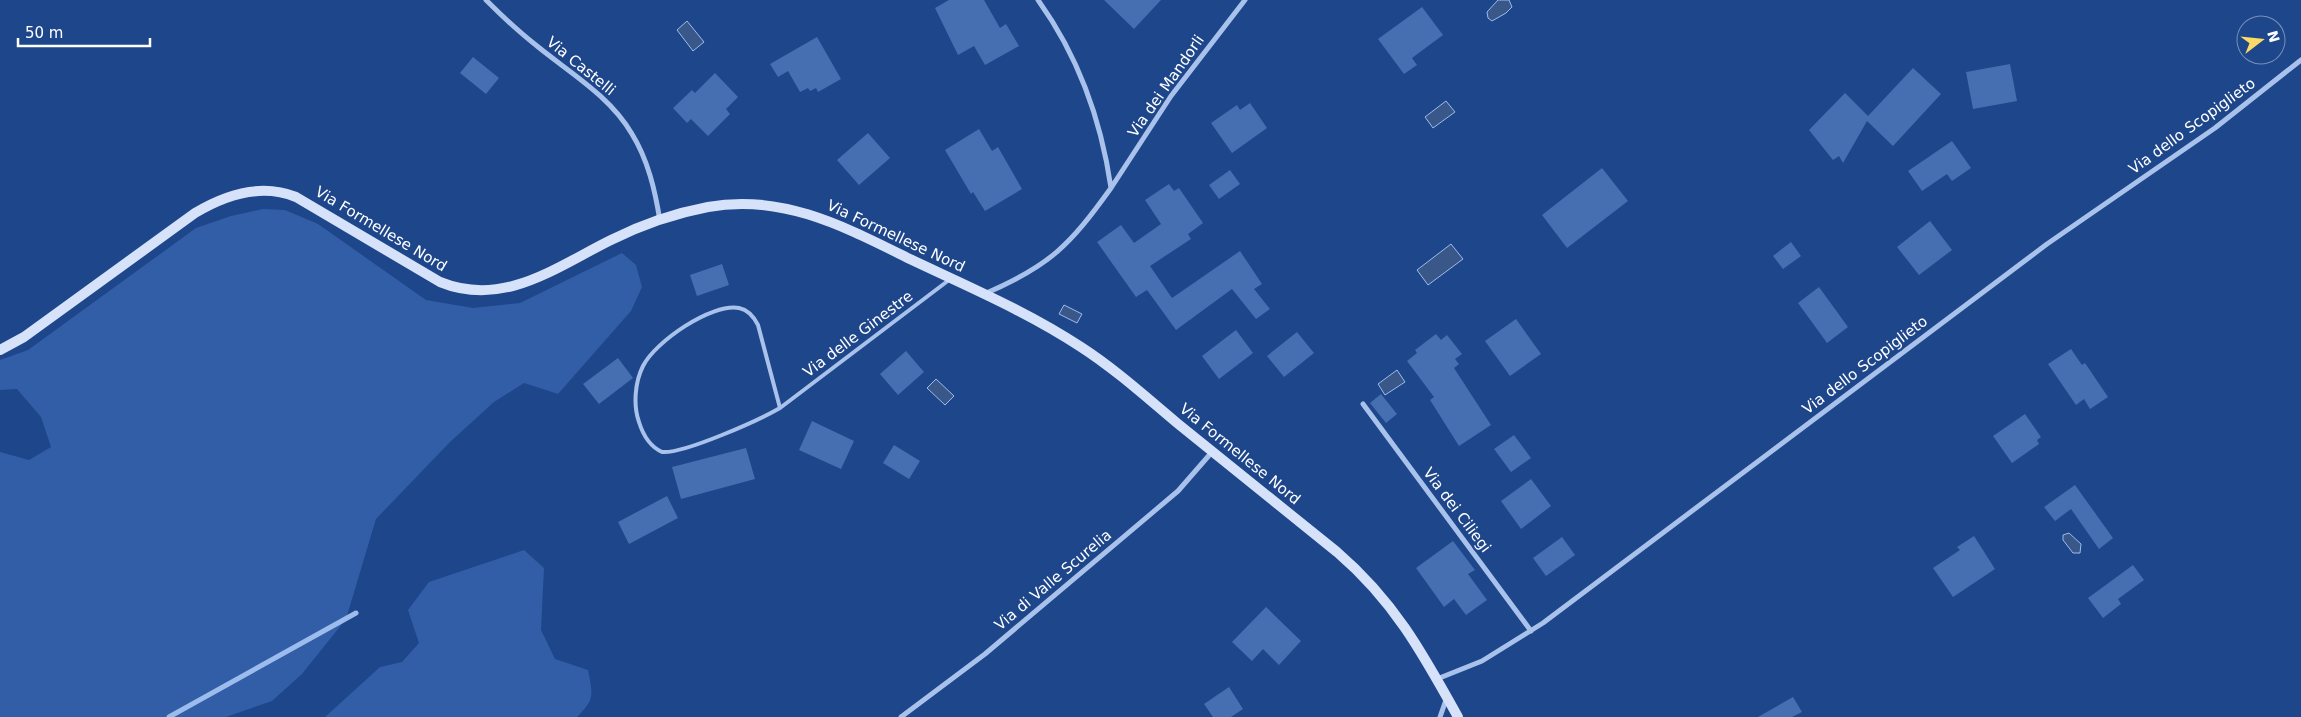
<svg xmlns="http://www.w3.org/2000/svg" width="2301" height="717" font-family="'DejaVu Sans',sans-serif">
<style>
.green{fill:#315ea7}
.water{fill:#3a5789;stroke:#9cbced}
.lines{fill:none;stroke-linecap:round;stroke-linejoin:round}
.stream{stroke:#9cbced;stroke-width:5}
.building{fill:#466fb2}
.lane{stroke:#a9c2ec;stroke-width:4}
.street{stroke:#a9c2ec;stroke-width:5}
.secondary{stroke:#d5e2f9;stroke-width:10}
.labels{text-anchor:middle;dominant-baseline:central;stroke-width:4.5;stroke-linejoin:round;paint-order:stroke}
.street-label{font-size:15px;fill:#fff;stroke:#1e468a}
</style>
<rect width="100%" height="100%" fill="#1e468a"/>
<!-- green -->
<path class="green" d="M 263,209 L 285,210 L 318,224 L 426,300 L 473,308 L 520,303 L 622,253 L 636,265 L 642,287 L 631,311 L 558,394 L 524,383 L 494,402 L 450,442 L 376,519 L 346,619 L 302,674 L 272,701 L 226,717 L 0,717 L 0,452 L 29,460 L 51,447 L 41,417 L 17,389 L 0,390 L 0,360 L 28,350 L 196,228 L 231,216 Z
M 524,550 L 544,568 L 541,630 L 555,659 L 588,670 C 593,695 595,699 577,717 L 325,717 L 380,667 L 402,662 L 419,643 L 408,610 L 429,582 Z"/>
<!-- water -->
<path class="water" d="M 1498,0 L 1509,0 L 1512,7 L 1506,13 L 1492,21 L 1488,18 L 1487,12 Z
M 687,21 L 704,42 L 693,51 L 677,30 Z
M 1446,101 L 1455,112 L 1433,128 L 1425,117 Z
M 1451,244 L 1463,259 L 1428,285 L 1417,270 Z
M 1064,305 L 1082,314 L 1077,323 L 1059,314 Z
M 1397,370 L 1405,382 L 1385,395 L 1378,384 Z
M 936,379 L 954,396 L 945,405 L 927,388 Z
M 2069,533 L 2081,544 L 2080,553 L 2073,553 L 2063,540 L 2063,535 Z"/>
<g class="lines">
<!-- stream -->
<path class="stream" d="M 169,717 L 356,613"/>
</g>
<!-- building -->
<path class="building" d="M 949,0 L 984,0 L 1000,28 L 1006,24 L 1019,46 L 985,65 L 974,46 L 958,55 L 935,8 Z
M 1104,0 L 1161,0 L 1134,29 Z
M 1422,7 L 1443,35 L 1412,58 L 1417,65 L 1404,74 L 1378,39 Z
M 817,37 L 841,79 L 818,92 L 816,88 L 810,91 L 808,88 L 800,92 L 788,71 L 778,77 L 770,64 Z
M 473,57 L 499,78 L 486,94 L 460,73 Z
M 2010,64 L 2017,101 L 1973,109 L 1966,72 Z
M 1913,68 L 1941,94 L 1893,146 L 1867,121 L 1843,163 L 1839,156 L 1833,160 L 1809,130 L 1845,93 L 1868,116 Z
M 715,73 L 738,97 L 726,109 L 730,114 L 708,136 L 691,119 L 687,123 L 673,108 L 692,90 L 695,93 Z
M 1250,103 L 1267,128 L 1232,153 L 1211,123 L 1237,105 L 1240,110 Z
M 979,129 L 992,151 L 998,147 L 1022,189 L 985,211 L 973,192 L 971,194 L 945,150 Z
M 868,133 L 890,158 L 859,185 L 837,160 Z
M 1952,141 L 1971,168 L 1952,181 L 1947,174 L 1922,191 L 1908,171 Z
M 1602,168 L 1628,201 L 1567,248 L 1542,215 Z
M 1230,170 L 1240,184 L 1219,199 L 1209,185 Z
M 1169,184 L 1174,191 L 1179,188 L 1203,223 L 1188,234 L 1191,239 L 1150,266 L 1172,298 L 1240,251 L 1262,284 L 1254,289 L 1270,309 L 1256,319 L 1232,289 L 1176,330 L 1147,290 L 1136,297 L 1097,242 L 1121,225 L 1134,243 L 1161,224 L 1145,200 Z
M 1930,221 L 1952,250 L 1919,275 L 1897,247 Z
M 1791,242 L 1801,256 L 1783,269 L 1773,256 Z
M 722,264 L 729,285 L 697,296 L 690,275 Z
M 1819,287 L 1848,327 L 1827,343 L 1798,303 Z
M 1516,319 L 1541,354 L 1510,376 L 1485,341 Z
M 1236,330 L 1253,353 L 1219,379 L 1202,356 Z
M 1297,332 L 1314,353 L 1284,377 L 1267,356 Z
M 1436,334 L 1441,340 L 1447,335 L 1462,354 L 1455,359 L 1459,364 L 1454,368 L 1491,425 L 1459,446 L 1430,400 L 1434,397 L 1407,361 L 1417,353 L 1415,350 Z
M 2071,349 L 2082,365 L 2085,363 L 2108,397 L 2090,409 L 2084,399 L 2076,405 L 2048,364 Z
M 906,351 L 924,372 L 898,395 L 880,374 Z
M 618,358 L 633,378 L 599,404 L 583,384 Z
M 1381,394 L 1397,414 L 1386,423 L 1370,403 Z
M 2025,414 L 2041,437 L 2037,440 L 2039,444 L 2012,463 L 1993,436 Z
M 812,421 L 854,441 L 841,469 L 799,450 Z
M 1514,435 L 1531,458 L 1511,472 L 1494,449 Z
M 894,445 L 920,461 L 909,479 L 883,463 Z
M 746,448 L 755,479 L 681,499 L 672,467 Z
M 1531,479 L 1551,506 L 1521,529 L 1501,501 Z
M 2075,485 L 2113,538 L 2099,549 L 2071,509 L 2055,521 L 2044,507 Z
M 667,496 L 678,518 L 629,544 L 618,522 Z
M 1974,536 L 1995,569 L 1953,597 L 1933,568 L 1960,550 L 1957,547 Z
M 1562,537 L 1575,555 L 1546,576 L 1533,558 Z
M 1453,541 L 1475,570 L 1468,574 L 1487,600 L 1466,615 L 1454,599 L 1444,607 L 1416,568 Z
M 2133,565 L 2144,580 L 2118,599 L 2121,604 L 2103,618 L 2088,598 Z
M 1266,607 L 1301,641 L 1279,665 L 1263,649 L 1252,661 L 1232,642 Z
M 1229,687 L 1243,709 L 1231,717 L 1213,717 L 1204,704 Z
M 1793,697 L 1802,712 L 1792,717 L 1758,717 Z"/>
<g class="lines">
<!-- lane -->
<path class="lane" d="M 780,408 L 758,325 C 754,317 749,310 739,308 C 711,303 655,342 643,366 C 635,382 633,405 639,422 C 643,435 649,446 662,452 C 684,454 759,420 780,408 L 949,280"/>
<!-- street -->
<path class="street" d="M 486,0 C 502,16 519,32 537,46 C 570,73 610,96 632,134 C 648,160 655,190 660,221
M 1111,188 L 1171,96 L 1245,0
M 984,294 C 1050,266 1070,245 1111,188 C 1101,119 1079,57 1038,0
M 1363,404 L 1531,631
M 1437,679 L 1482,661 L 1543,623 L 2047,244 L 2215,128 L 2301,60
M 901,717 L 985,654 L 1178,491 L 1212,452
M 1440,717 L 1447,697"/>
<!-- secondary -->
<path class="secondary" d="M 0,350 L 24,337 L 195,213 C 225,195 261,183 296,197 L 440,282 C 504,308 556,267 611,240 C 641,225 676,213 708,207 C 783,193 847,228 912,260 C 969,287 1028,312 1081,347 C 1115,369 1146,397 1177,423 C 1230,466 1283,509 1337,552 C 1394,601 1422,652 1458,717"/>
</g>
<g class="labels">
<!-- street labels -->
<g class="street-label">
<text transform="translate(581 66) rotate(39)">Via Castelli</text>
<text transform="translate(1166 86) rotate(-55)">Via dei Mandorli</text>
<text transform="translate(2192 126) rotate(-36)">Via dello Scopiglieto</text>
<text transform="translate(381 229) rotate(31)">Via Formellese Nord</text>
<text transform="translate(896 236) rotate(25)">Via Formellese Nord</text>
<text transform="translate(858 334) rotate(-37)">Via delle Ginestre</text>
<text transform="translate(1865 365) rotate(-37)">Via dello Scopiglieto</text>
<text transform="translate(1240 454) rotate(39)">Via Formellese Nord</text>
<text transform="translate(1457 510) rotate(53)">Via dei Ciliegi</text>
<text transform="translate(1053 580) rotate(-40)">Via di Valle Scurelia</text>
</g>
</g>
<!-- north arrow -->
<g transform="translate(2261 40) rotate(74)"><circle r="24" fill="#1e468a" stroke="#7890b9"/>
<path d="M0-4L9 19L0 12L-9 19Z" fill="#fbda67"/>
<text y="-8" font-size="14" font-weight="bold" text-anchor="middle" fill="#ffffff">N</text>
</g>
<!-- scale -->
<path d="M18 38v8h132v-8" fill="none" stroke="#ffffff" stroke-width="2.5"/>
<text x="25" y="38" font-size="15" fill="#ffffff" stroke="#1e468a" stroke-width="4" paint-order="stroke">50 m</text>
</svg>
